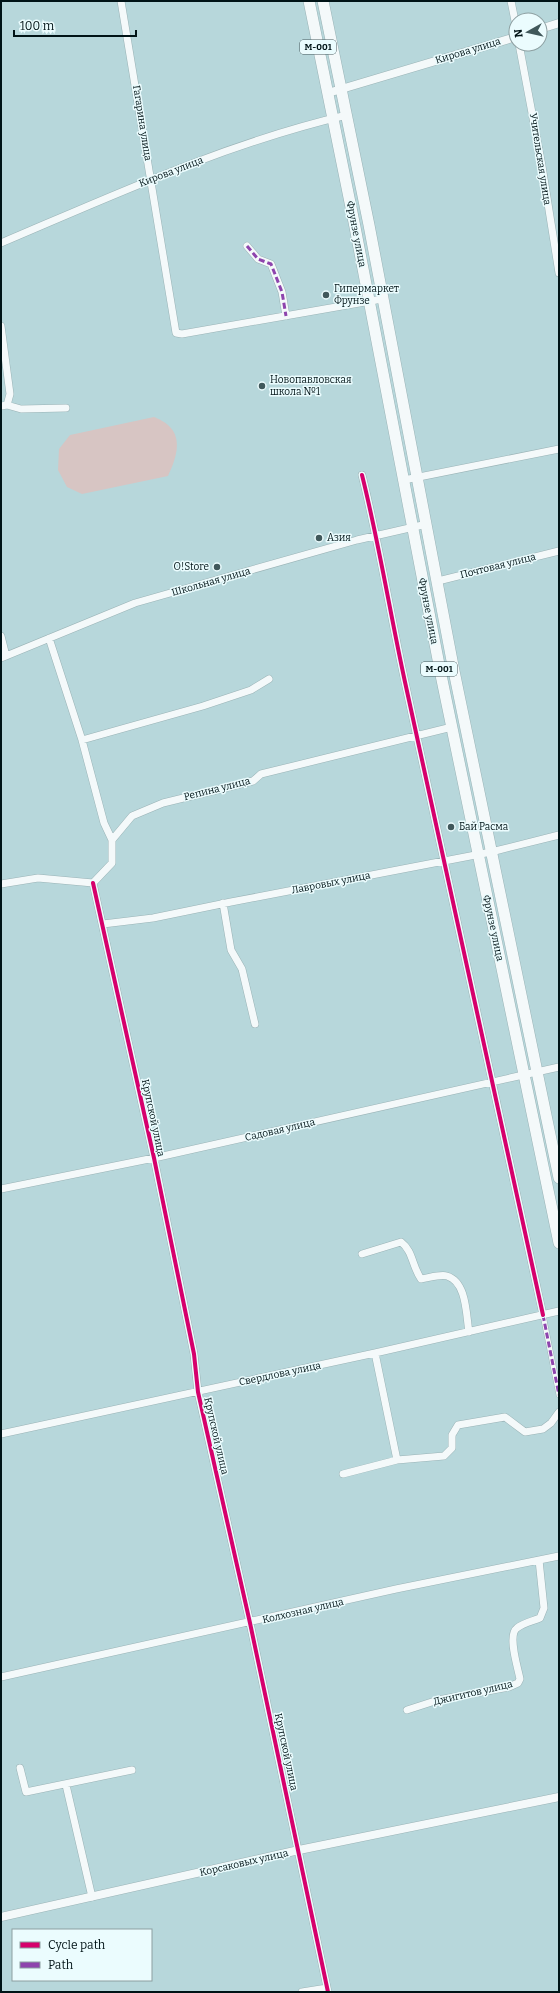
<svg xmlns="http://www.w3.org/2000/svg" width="560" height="1993" font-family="Bitter,serif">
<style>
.green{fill:#d7c5c3}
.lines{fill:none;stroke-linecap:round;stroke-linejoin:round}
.pedestrian-casing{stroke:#9ab3b6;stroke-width:6}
.minor-casing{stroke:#9ab3b6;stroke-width:8}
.tertiary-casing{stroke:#9ab3b6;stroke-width:9}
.primary-casing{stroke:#9ab3b6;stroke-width:12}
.pedestrian{stroke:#f4f9fa;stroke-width:5}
.minor{stroke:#f4f9fa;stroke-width:7}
.tertiary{stroke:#f4f9fa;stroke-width:8}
.primary{stroke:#f4f9fa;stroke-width:11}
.quiet{stroke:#8e44ad;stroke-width:3;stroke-dasharray:6 3;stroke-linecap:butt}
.cycleway-casing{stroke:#ebfcfe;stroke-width:6}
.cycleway{stroke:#d6006c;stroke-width:4}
.poi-dot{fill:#40585b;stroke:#ebfcfe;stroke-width:1.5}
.labels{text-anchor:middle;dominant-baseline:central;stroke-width:3;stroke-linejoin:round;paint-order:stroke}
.shield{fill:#ebfcfe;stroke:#46595c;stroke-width:1}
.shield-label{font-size:9px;font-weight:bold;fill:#001316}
.street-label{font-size:10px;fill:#001316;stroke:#ebfcfe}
.poi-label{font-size:10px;fill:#001316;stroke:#ebfcfe;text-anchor:start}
</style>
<rect width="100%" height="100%" fill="#b7d7db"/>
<!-- green -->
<path class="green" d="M 154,417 C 159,419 165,422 168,425 C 184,439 175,461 168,476 L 82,494 L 67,487 L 58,470 L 59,449 L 70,435 Z"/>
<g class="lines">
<defs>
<path id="pedestrian" d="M 543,1315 L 559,1395"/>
<path id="minor" d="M 121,1 L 176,333 L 182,334 L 382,299
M 511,1 L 516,26
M 519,44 L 542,166 L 559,273
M 1,243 C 114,195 227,143 347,115
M 247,246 L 258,259 L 271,264 L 282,292 L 286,316
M 1,326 L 10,394 L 7,405 L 1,406
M 7,405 L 21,409 L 66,408
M 362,475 C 379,543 390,613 405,682 C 452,893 498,1104 543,1315
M 404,480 L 559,449
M 438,581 L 559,551
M 1,636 L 6,656
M 49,638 L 82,740 L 104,823 L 112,840
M 1,658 L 135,603 L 357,540 L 427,524
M 82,740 L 203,706 L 251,690 L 269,679
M 93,883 L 154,1158 L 194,1354 L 198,1392 L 250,1623 L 328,1992
M 93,883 L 112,863 L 112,840 L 132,816 L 163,803 L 253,781 L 261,774 L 452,727
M 1,884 L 38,878 L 93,883
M 223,903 L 231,950 L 242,969 L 255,1024
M 103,924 L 153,918 L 231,902 L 491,852 L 559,835
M 1,1189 L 154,1158 L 559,1067
M 362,1254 L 401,1242 C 413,1251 412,1266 421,1279 C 429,1278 440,1274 447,1276 C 467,1282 466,1315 469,1332
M 1,1434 L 375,1353 L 559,1311
M 397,1460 L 444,1456 L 452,1448 L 452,1435 L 458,1425 L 505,1417 L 525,1432 L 543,1429 L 551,1423 L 559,1412
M 343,1474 L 397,1460 L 375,1353
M 1,1677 L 396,1589 L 559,1556
M 407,1710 L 438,1700 L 509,1687 L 518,1683 L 520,1679 C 518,1668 507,1635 517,1628 C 523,1623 533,1621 540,1618 L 544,1608 L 539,1560
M 20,1768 L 26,1792 L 132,1770
M 66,1785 L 92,1897
M 302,1992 L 327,1988"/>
<path id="tertiary" d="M 540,29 L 559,23
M 328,93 L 516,37
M 1,1917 L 299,1850 L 559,1797"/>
<path id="primary" d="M 309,1 L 355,227 L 441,675 L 559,1243
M 323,1 L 369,225 L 454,671 L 559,1178"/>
</defs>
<!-- pedestrian casing -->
<use href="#pedestrian" class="pedestrian-casing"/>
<!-- minor casing -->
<use href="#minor" class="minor-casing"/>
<!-- tertiary casing -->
<use href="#tertiary" class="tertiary-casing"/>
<!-- primary casing -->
<use href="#primary" class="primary-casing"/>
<!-- pedestrian -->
<use href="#pedestrian" class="pedestrian"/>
<!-- minor -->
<use href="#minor" class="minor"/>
<!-- tertiary -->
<use href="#tertiary" class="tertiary"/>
<!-- primary -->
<use href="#primary" class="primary"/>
<!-- quiet -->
<path class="quiet" d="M 247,246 L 258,259 L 271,264 L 282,292 L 286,316
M 543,1315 L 559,1395"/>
<defs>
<path id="cycleway" d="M 362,475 C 379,543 390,613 405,682 C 452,893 498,1104 543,1315
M 93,883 L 154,1158 L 194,1354 L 198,1392 L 250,1623 L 328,1992"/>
</defs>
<!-- cycleway casing -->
<use href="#cycleway" class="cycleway-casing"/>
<!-- cycleway -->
<use href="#cycleway" class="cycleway"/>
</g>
<!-- markers -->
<g class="poi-dot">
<circle cx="326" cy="295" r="4"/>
<circle cx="262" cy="386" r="4"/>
<circle cx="319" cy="538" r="4"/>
<circle cx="217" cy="567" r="4"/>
<circle cx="451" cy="827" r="4"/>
</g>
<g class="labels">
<!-- shield labels -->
<g class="shield">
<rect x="300" y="40" width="36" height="14" rx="3"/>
<rect x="421" y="662" width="36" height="14" rx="3"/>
</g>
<g class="shield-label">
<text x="318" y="47">M-001</text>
<text x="439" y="669">M-001</text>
</g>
<!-- street labels -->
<g class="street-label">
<text transform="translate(468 51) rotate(-17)">Кирова улица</text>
<text transform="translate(142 123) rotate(81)">Гагарина улица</text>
<text transform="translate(540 159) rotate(81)">Учительская улица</text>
<text transform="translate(171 172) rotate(-21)">Кирова улица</text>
<text transform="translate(356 234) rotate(79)">Фрунзе улица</text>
<text transform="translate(498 566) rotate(-14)">Почтовая улица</text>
<text transform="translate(211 582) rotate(-16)">Школьная улица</text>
<text transform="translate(428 611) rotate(79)">Фрунзе улица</text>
<text transform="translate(217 789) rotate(-14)">Репина улица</text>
<text transform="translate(331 883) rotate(-11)">Лавровых улица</text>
<text transform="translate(493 928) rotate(78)">Фрунзе улица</text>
<text transform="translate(153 1118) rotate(78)">Крупской улица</text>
<text transform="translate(280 1130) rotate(-13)">Садовая улица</text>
<text transform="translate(280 1374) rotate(-12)">Свердлова улица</text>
<text transform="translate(216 1436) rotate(77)">Крупской улица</text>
<text transform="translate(303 1611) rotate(-13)">Колхозная улица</text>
<text transform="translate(473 1693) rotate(-13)">Джигитов улица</text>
<text transform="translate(286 1752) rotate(78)">Крупской улица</text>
<text transform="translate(244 1863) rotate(-13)">Корсаковых улица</text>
</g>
<!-- poi labels -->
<g class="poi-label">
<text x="334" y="289">Гипермаркет<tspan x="334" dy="12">Фрунзе</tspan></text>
<text x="270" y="380">Новопавловская<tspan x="270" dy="12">школа №1</tspan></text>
<text x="327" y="538">Азия</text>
<text x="209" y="567" text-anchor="end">O!Store</text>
<text x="459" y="827">Бай Расма</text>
</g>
</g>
<!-- border -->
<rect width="560" height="1993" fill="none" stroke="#001316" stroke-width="4"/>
<!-- legend -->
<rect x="12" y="1929" width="140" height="52" fill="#ebfcfe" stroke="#8d9fa1"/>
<rect x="20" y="1942" width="20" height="6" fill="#d6006c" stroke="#8d9fa1"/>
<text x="48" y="1949" font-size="12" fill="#001316">Cycle path</text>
<rect x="20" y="1962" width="20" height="6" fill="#8e44ad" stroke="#8d9fa1"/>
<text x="48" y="1969" font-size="12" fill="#001316">Path</text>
<!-- north arrow -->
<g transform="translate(528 32) rotate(262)"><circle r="19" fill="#ebfcfe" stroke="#8d9fa1"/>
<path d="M0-3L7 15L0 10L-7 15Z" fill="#40585b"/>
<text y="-6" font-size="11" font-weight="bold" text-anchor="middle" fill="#001316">N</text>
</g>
<!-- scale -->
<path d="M14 30v6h122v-6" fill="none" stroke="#001316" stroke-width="2"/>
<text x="20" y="30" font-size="12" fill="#001316" stroke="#ebfcfe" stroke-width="3" paint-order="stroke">100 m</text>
</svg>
